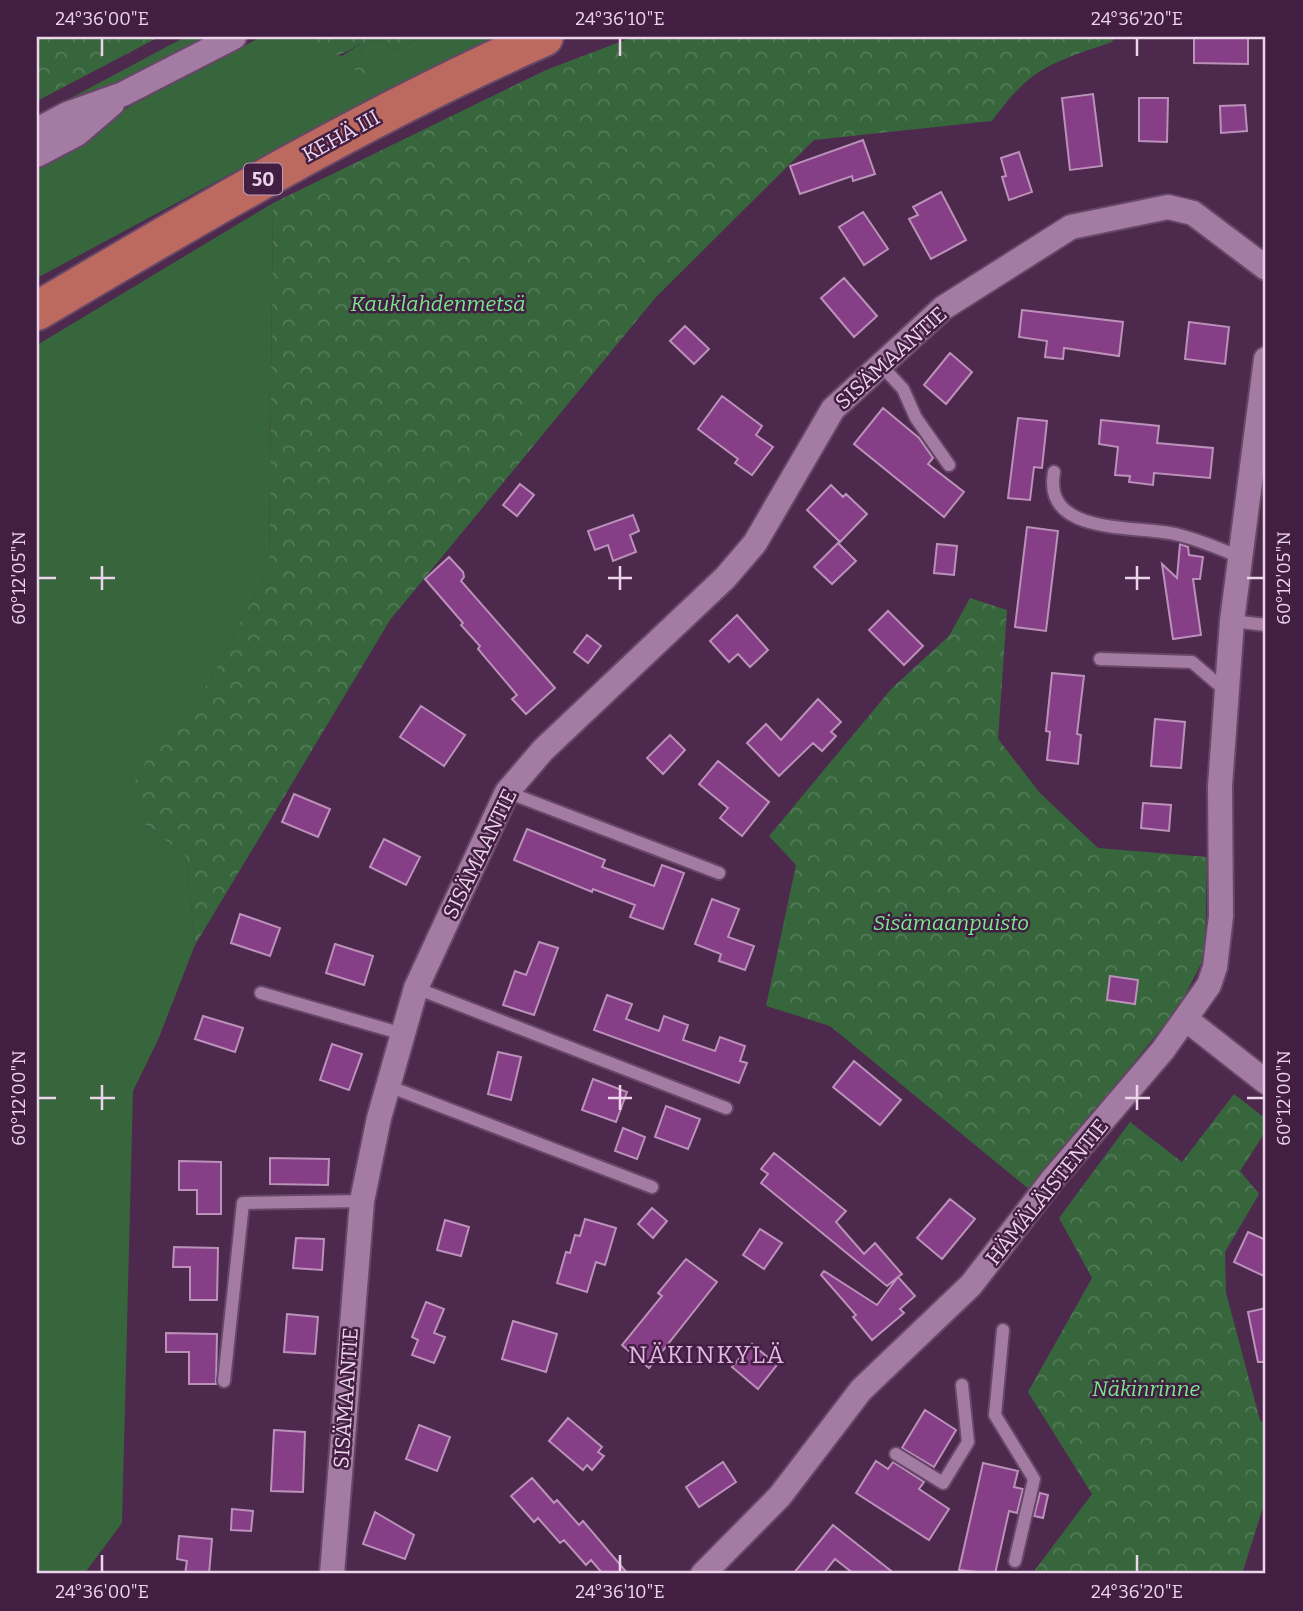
<svg xmlns="http://www.w3.org/2000/svg" width="1303" height="1611" font-family="Bitter,serif">
<style>
.grass{fill:#37663d}
.forest{fill:url(#forest-crowns)}
.building{fill:#863e86;stroke:#bb91ba;stroke-width:2}
.lines{fill:none;stroke-linecap:round;stroke-linejoin:round}
.lane-casing{stroke:#664767;stroke-width:16}
.street-casing{stroke:#664767;stroke-width:28}
.highway-casing{stroke:#664767;stroke-width:42}
.lane{stroke:#a47ba3;stroke-width:12}
.street{stroke:#a47ba3;stroke-width:24}
.highway{stroke:#bc6960;stroke-width:38}
.ticks{fill:none;stroke:#ecd5eb;stroke-width:2.5}
.labels{text-anchor:middle;dominant-baseline:central;stroke-width:5;stroke-linejoin:round;paint-order:stroke}
.shield{fill:#421f42;stroke:#b99eb8;stroke-width:2}
.shield-label{font-size:19px;font-weight:bold;fill:#ecd5eb}
.street-label{font-size:21px;fill:#ecd5eb;stroke:#421f42}
.park-label{font-size:21px;font-style:italic;fill:#78e88a;stroke:#421f42}
.quarter-label{font-size:24px;letter-spacing:2px;fill:#e4b7e2;stroke:#421f42}
.neatline{fill:none;stroke:#ecd5eb;stroke-width:2.5}
.ticks-label{font-size:18px;text-anchor:middle;fill:#ecd5eb}
</style>
<defs>
<pattern id="forest-crowns" width="20" height="18" patternUnits="userSpaceOnUse" patternTransform="scale(1.75)"><rect width="20" height="18" fill="#37663d"/><path d="M2 6a3 3 0 1 1 6 0M12 15a3 3 0 1 1 6 0" fill="none" stroke="#547b59"/></pattern>
</defs>
<rect width="100%" height="100%" fill="#4d294d"/>
<!-- grass -->
<path class="grass" d="M 185,37 L 215,37 L 125,81 L 37,116 Z
M 261,37 L 309,37 L 308,45 L 342,56 L 362,43 L 361,79 L 365,42 L 384,41 L 393,51 L 422,37 L 497,37 L 353,108 L 37,278 L 37,163 L 134,104 Z
M 273,203 L 269,568 L 209,682 L 147,759 L 135,783 L 140,820 L 186,857 L 195,945 L 158,1040 L 133,1091 L 122,1523 L 84,1574 L 37,1574 L 37,345 Z"/>
<!-- forest -->
<path class="forest" d="M 37,37 L 159,37 L 37,101 Z
M 309,37 L 422,37 L 393,51 L 384,41 L 366,42 L 371,63 L 361,79 L 348,59 L 362,53 L 362,43 C 336,58 335,59 307,45 Z
M 633,37 L 1115,37 L 1112,42 C 1051,63 1031,67 992,121 L 814,140 L 656,297 L 390,620 L 195,945 L 186,857 L 140,820 L 134,783 L 147,759 L 209,682 L 269,568 L 273,203 L 546,70 Z
M 970,598 L 1007,610 L 998,739 L 1040,793 L 1098,848 L 1207,857 L 1205,956 L 1179,1007 L 1030,1190 L 830,1026 L 766,1006 L 796,865 L 769,836 L 892,688 L 949,636 Z
M 1234,1094 L 1266,1119 L 1266,1131 L 1240,1171 L 1259,1194 L 1225,1252 L 1226,1293 L 1260,1420 L 1266,1425 L 1266,1498 L 1242,1574 L 1032,1574 L 1092,1494 L 1028,1392 L 1092,1278 L 1059,1218 L 1130,1122 L 1182,1162 Z"/>
<!-- building -->
<path class="building" d="M 1194,37 L 1248,37 L 1248,64 L 1194,63 Z
M 1093,94 L 1102,166 L 1070,170 L 1062,98 Z
M 1139,98 L 1168,98 L 1167,142 L 1139,141 Z
M 1245,105 L 1247,131 L 1221,133 L 1220,106 Z
M 863,140 L 875,174 L 853,181 L 852,176 L 800,194 L 790,166 Z
M 1019,152 L 1032,192 L 1009,200 L 1002,177 L 1006,176 L 1001,158 Z
M 941,192 L 966,240 L 931,259 L 909,219 L 918,215 L 913,207 Z
M 863,212 L 888,249 L 864,265 L 839,227 Z
M 844,278 L 877,316 L 854,337 L 821,298 Z
M 1022,310 L 1123,322 L 1119,356 L 1064,348 L 1063,359 L 1045,357 L 1047,341 L 1019,337 Z
M 1189,322 L 1229,327 L 1225,364 L 1185,359 Z
M 685,326 L 709,349 L 694,364 L 670,341 Z
M 950,353 L 972,372 L 946,404 L 924,385 Z
M 722,396 L 762,426 L 756,435 L 773,447 L 752,475 L 735,463 L 738,459 L 698,429 Z
M 883,408 L 919,438 L 933,458 L 928,464 L 964,492 L 944,517 L 854,444 Z
M 1018,418 L 1047,421 L 1042,468 L 1034,467 L 1030,500 L 1008,498 Z
M 1101,420 L 1159,426 L 1157,443 L 1213,448 L 1210,478 L 1154,473 L 1153,485 L 1129,482 L 1130,476 L 1115,475 L 1118,447 L 1099,444 Z
M 520,484 L 534,495 L 517,516 L 503,505 Z
M 831,485 L 843,497 L 846,494 L 867,514 L 840,542 L 807,510 Z
M 633,515 L 639,531 L 630,535 L 636,552 L 613,561 L 608,545 L 595,550 L 588,531 Z
M 1027,527 L 1058,531 L 1046,631 L 1015,627 Z
M 838,543 L 856,561 L 832,584 L 814,567 Z
M 937,544 L 957,546 L 954,575 L 934,573 Z
M 1180,544 L 1188,547 L 1189,555 L 1203,557 L 1200,579 L 1193,579 L 1201,635 L 1173,639 L 1162,564 L 1177,578 Z
M 449,557 L 463,572 L 464,577 L 461,581 L 555,688 L 526,714 L 512,699 L 517,695 L 478,649 L 480,646 L 461,625 L 463,623 L 425,579 Z
M 888,611 L 923,646 L 904,665 L 869,630 Z
M 737,615 L 768,650 L 750,667 L 738,654 L 729,662 L 710,641 Z
M 587,635 L 601,646 L 588,663 L 574,652 Z
M 1052,673 L 1084,676 L 1077,734 L 1081,735 L 1078,764 L 1047,760 L 1050,732 L 1046,731 Z
M 818,699 L 841,722 L 831,732 L 836,736 L 822,751 L 813,743 L 779,776 L 747,743 L 766,724 L 781,740 Z
M 421,706 L 465,735 L 444,766 L 400,737 Z
M 1155,719 L 1185,722 L 1181,768 L 1151,766 Z
M 670,735 L 685,750 L 663,774 L 647,758 Z
M 718,761 L 769,802 L 742,836 L 720,818 L 728,808 L 699,784 Z
M 294,794 L 330,809 L 318,837 L 282,822 Z
M 1143,803 L 1171,805 L 1169,831 L 1141,828 Z
M 527,829 L 605,860 L 602,867 L 654,886 L 662,865 L 684,873 L 663,929 L 630,917 L 635,905 L 593,889 L 592,892 L 514,860 Z
M 384,839 L 420,857 L 406,885 L 370,867 Z
M 712,899 L 739,909 L 728,937 L 754,946 L 745,970 L 719,961 L 721,954 L 695,944 Z
M 240,914 L 280,928 L 270,956 L 231,943 Z
M 539,942 L 558,948 L 534,1015 L 503,1005 L 515,971 L 526,975 Z
M 335,944 L 373,956 L 364,985 L 326,973 Z
M 1110,976 L 1138,980 L 1135,1004 L 1107,1000 Z
M 607,995 L 632,1004 L 626,1019 L 659,1031 L 664,1016 L 688,1025 L 683,1040 L 715,1051 L 720,1037 L 745,1046 L 740,1061 L 747,1063 L 739,1083 L 594,1030 Z
M 203,1016 L 243,1028 L 235,1052 L 195,1039 Z
M 332,1044 L 362,1054 L 349,1090 L 320,1080 Z
M 498,1052 L 521,1057 L 511,1100 L 488,1094 Z
M 854,1061 L 901,1100 L 880,1125 L 833,1087 Z
M 593,1079 L 627,1092 L 616,1122 L 582,1110 Z
M 666,1106 L 700,1119 L 688,1149 L 655,1137 Z
M 623,1128 L 645,1137 L 637,1159 L 615,1151 Z
M 774,1153 L 846,1211 L 836,1222 L 864,1254 L 875,1243 L 902,1274 L 898,1277 L 915,1296 L 900,1309 L 904,1313 L 872,1340 L 853,1317 L 856,1315 L 821,1275 L 824,1271 L 877,1305 L 898,1277 L 887,1286 L 761,1183 L 768,1174 L 761,1169 Z
M 270,1158 L 329,1159 L 328,1185 L 270,1184 Z
M 179,1161 L 221,1162 L 221,1214 L 197,1214 L 197,1190 L 179,1190 Z
M 950,1199 L 975,1219 L 942,1259 L 917,1238 Z
M 652,1208 L 667,1221 L 653,1238 L 638,1224 Z
M 585,1219 L 616,1228 L 605,1265 L 596,1262 L 587,1292 L 557,1283 L 566,1252 L 570,1253 L 575,1235 L 580,1236 Z
M 445,1220 L 469,1227 L 461,1256 L 437,1250 Z
M 760,1229 L 782,1243 L 764,1269 L 743,1255 Z
M 1248,1232 L 1266,1240 L 1266,1277 L 1234,1262 Z
M 296,1238 L 324,1239 L 322,1270 L 293,1268 Z
M 174,1247 L 218,1248 L 217,1300 L 190,1300 L 190,1267 L 173,1267 Z
M 686,1259 L 717,1282 L 649,1368 L 622,1345 L 662,1296 L 658,1293 Z
M 426,1302 L 444,1309 L 434,1333 L 445,1337 L 434,1363 L 412,1355 L 418,1340 L 412,1337 Z
M 1266,1308 L 1266,1362 L 1258,1362 L 1248,1312 Z
M 287,1314 L 318,1317 L 315,1354 L 284,1352 Z
M 513,1321 L 557,1334 L 546,1372 L 502,1359 Z
M 166,1333 L 217,1334 L 216,1384 L 189,1384 L 189,1352 L 166,1352 Z
M 752,1344 L 777,1365 L 758,1389 L 732,1367 Z
M 925,1410 L 956,1430 L 934,1467 L 902,1448 Z
M 568,1418 L 602,1447 L 598,1452 L 604,1456 L 592,1470 L 587,1465 L 583,1470 L 549,1441 Z
M 419,1425 L 450,1437 L 437,1471 L 406,1459 Z
M 274,1430 L 305,1432 L 303,1492 L 271,1491 Z
M 876,1461 L 888,1469 L 893,1462 L 924,1482 L 919,1489 L 949,1509 L 929,1540 L 856,1493 Z
M 723,1462 L 736,1482 L 699,1507 L 686,1487 Z
M 983,1463 L 1018,1471 L 1014,1487 L 1023,1489 L 1017,1513 L 1009,1511 L 995,1574 L 959,1570 Z
M 532,1478 L 554,1503 L 557,1500 L 579,1525 L 583,1521 L 628,1574 L 603,1574 L 591,1560 L 586,1565 L 564,1540 L 560,1543 L 538,1518 L 534,1522 L 511,1496 Z
M 1040,1493 L 1048,1495 L 1043,1518 L 1034,1516 Z
M 232,1509 L 253,1511 L 251,1531 L 231,1530 Z
M 375,1512 L 414,1535 L 405,1559 L 363,1544 Z
M 833,1525 L 843,1533 L 895,1574 L 854,1574 L 835,1559 L 823,1574 L 793,1574 Z
M 179,1536 L 212,1539 L 209,1574 L 185,1574 L 187,1561 L 177,1559 Z"/>
<g class="lines">
<defs>
<path id="lane" d="M 880,364 L 903,389 L 916,418 L 949,465
M 1054,472 C 1042,538 1140,524 1179,535 C 1200,540 1220,549 1240,557
M 1232,621 L 1266,625
M 1100,659 L 1192,662 L 1226,691
M 507,792 L 719,873
M 416,988 L 726,1108
M 261,993 L 403,1034
M 388,1086 L 652,1187
M 1003,1330 L 995,1415 L 1034,1479 L 1015,1561
M 224,1381 L 243,1203 L 362,1201
M 896,1454 L 943,1483 L 968,1442 L 962,1385"/>
<path id="street" d="M 37,130 L 67,114 L 123,94 L 234,37
M 37,155 L 77,134 L 112,104
M 1187,1020 L 1266,1082
M 332,1574 L 362,1201 L 379,1118 L 416,988 L 507,792 L 543,750 L 725,578 L 755,543 L 833,409 L 943,308 L 1071,227 L 1168,207 L 1193,213 L 1266,268
M 703,1574 L 780,1496 L 861,1390 L 971,1285 L 1052,1180 L 1163,1050 L 1209,985 L 1215,967 L 1221,916 L 1220,786 L 1232,621 L 1266,359"/>
<path id="highway" d="M 37,311 C 202,213 368,115 544,37"/>
</defs>
<!-- lane casing -->
<use href="#lane" class="lane-casing"/>
<!-- street casing -->
<use href="#street" class="street-casing"/>
<!-- highway casing -->
<use href="#highway" class="highway-casing"/>
<!-- lane -->
<use href="#lane" class="lane"/>
<!-- street -->
<use href="#street" class="street"/>
<!-- highway -->
<use href="#highway" class="highway"/>
</g>
<!-- ticks -->
<path class="ticks" d="M 102,38 L 102,56M 620,38 L 620,56M 1137,38 L 1137,56M 102,566 L 102,590M 620,566 L 620,590M 1137,566 L 1137,590M 38,578 L 56,578M 90,578 L 115,578M 608,578 L 632,578M 1125,578 L 1150,578M 1247,578 L 1264,578M 102,1085 L 102,1110M 620,1085 L 620,1110M 1137,1085 L 1137,1110M 38,1098 L 56,1098M 90,1098 L 115,1098M 608,1098 L 632,1098M 1125,1098 L 1150,1098M 1247,1098 L 1264,1098M 102,1555 L 102,1572M 620,1555 L 620,1572M 1137,1555 L 1137,1572"/>
<g class="labels">
<!-- shield labels -->
<rect class="shield" x="244" y="163.5" width="38" height="31" rx="5"/>
<g class="shield-label">
<text x="263" y="179">50</text>
</g>
<!-- street labels -->
<g class="street-label">
<text transform="translate(341 136) rotate(-29)">KEHÄ III</text>
<text transform="translate(891 358) rotate(-42)">SISÄMAANTIE</text>
<text transform="translate(480 854) rotate(-64)">SISÄMAANTIE</text>
<text transform="translate(1047 1192) rotate(-51)">HÄMÄLÄISTENTIE</text>
<text transform="translate(346 1398) rotate(-86)">SISÄMAANTIE</text>
</g>
<!-- park labels -->
<g class="park-label">
<text x="438" y="304">Kauklahdenmetsä</text>
<text x="951" y="923">Sisämaanpuisto</text>
<text x="1146" y="1389">Näkinrinne</text>
</g>
<!-- quarter labels -->
<g class="quarter-label">
<text x="707" y="1355">NÄKINKYLÄ</text>
</g>
</g>
<!-- border -->
<rect width="1303" height="1611" fill="none" stroke="#421f42" stroke-width="77"/>
<rect x="38" y="38" width="1226" height="1534" class="neatline"/>
<g class="ticks-label">
<text x="102" y="25">24°36'00"E</text>
<text x="620" y="25">24°36'10"E</text>
<text x="1137" y="25">24°36'20"E</text>
<text transform="translate(19 578) rotate(-90)" y="6">60°12'05"N</text>
<text transform="translate(1284 578) rotate(-90)" y="6">60°12'05"N</text>
<text transform="translate(19 1098) rotate(-90)" y="6">60°12'00"N</text>
<text transform="translate(1284 1098) rotate(-90)" y="6">60°12'00"N</text>
<text x="102" y="1598">24°36'00"E</text>
<text x="620" y="1598">24°36'10"E</text>
<text x="1137" y="1598">24°36'20"E</text>
</g>
</svg>
